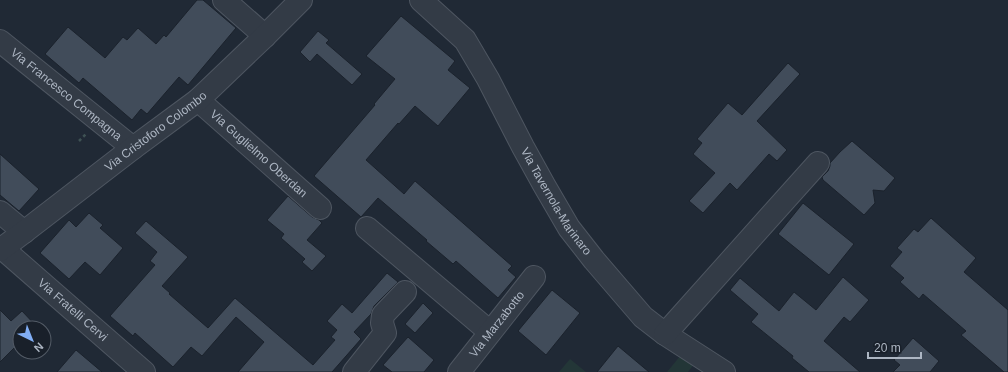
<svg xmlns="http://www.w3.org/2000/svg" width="1008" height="372" font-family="Arial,sans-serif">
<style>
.green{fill:#233637}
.building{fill:#414c5a;stroke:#1b222c}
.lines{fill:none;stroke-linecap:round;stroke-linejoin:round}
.minor-casing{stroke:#4e5661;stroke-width:24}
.path{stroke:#3f5254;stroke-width:2.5;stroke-dasharray:3 3;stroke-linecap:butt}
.minor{stroke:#333b46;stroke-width:22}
.labels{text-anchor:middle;stroke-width:3;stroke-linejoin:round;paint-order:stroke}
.street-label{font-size:12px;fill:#adb6c3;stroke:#19202a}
</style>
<rect width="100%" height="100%" fill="#202935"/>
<path class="green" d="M681 355 694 364 688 372H667Z
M570 359 586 372H559Z"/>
<path class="building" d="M197 0H203L236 28 188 85 179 77 147 114 141 109 132 120 83 78 79 83 45 54 68 27 105 58 123 37 127 40 138 28 156 44 164 35 166 37Z
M401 16 455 61 448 70 470 88 438 126 415 106 399 124 398 123 366 160 404 194 415 181 512 266 508 270 516 277 498 298 456 261 453 264 426 241 427 240 378 198 361 217 314 176 375 105 374 104 395 79 366 56Z
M318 31 329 40 326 43 362 74 352 85 317 54 310 62 300 52Z
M788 63 800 74 757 121 787 150 777 161 769 154 737 190 730 183 703 213 689 201 715 173 693 154 702 143 697 139 728 103 742 115Z
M852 141 895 178 884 191 873 190 875 203 864 215 823 180 822 177 828 171 830 166V163L840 152Z
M0 154 39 189 19 211 0 195Z
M288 196 312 217 319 220 322 223 307 240 326 256 312 271 302 262 305 259 281 238 284 234 267 220Z
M803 203 854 244 829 275 778 234Z
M89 213 103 225 100 228 123 248 100 275 85 262 69 279 40 253 69 220 76 227Z
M931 218 976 258 964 272 1008 310V372H1004L961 335 966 331 923 294 919 299 900 282 904 278 890 266 902 252 897 248 914 229 918 232Z
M146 221 188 257 162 286 170 293 169 294 208 328 235 298 313 365 335 340 331 337 337 330 327 321 342 304 352 313 387 273 398 282 374 306 371 314 354 332 361 339 332 372H238L264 342 236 317 202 356 191 347 173 367 135 333 133 336 110 316 155 265 150 261 157 252 135 233Z
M843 277 869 300 850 322 844 317 824 341 860 372H809L792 358 793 356 751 322 758 314 730 290 740 278 779 311 794 292 816 310Z
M552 290 580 313 546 355 518 331Z
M423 303 433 313 415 333 405 324Z
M0 310 11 321 22 311 38 328H20V342L0 362Z
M408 337 434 360 424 372H392L383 365Z
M913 338 939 361 930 372H893L900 365 894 360Z
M618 346 649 372H597Z
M76 350 102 372H57Z"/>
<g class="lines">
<g class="minor-casing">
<g id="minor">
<path d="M224 0 265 36"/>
<path id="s1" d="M421 0 465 40 488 79 523 147 544 185 569 228 594 260 643 317 665 334 724 372"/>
<path id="s2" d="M0 41 133 148"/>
<path id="s3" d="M198 100 320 208"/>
<path d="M0 212 24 232"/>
<path d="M367 228 490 332"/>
<path id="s4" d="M2 248 144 372"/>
<path id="s5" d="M0 250 24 232 133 148 198 100 265 36 301 0"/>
<path d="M665 334 818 163"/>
<path d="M354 372 385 333 382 323 383 315 405 292"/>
<path id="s6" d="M459 372 534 277"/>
</g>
</g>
<path class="path" d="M79 141 86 134"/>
<use href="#minor" class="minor"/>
</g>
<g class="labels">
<g class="street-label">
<text dy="4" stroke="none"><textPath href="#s2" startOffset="85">Via Francesco Compagna</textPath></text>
<text dy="4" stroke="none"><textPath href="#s5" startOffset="196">Via Cristoforo Colombo</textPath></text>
<text dy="4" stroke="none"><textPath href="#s3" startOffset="81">Via Guglielmo Oberdan</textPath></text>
<text dy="4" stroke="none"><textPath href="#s1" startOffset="245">Via Tavernola-Marinaro</textPath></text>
<text dy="4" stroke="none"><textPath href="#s4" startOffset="94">Via Fratelli Cervi</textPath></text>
<text dy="4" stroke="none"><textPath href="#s6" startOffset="61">Via Marzabotto</textPath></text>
</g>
</g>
<g transform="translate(32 340) rotate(137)"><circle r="19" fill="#19202a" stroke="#545c67"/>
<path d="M0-3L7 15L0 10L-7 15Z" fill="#81aef5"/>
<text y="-6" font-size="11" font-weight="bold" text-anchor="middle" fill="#adb6c3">N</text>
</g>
<path d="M868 352v6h53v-6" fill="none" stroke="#adb6c3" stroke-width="2"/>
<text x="874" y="352" font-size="12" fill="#adb6c3" stroke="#19202a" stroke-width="3" paint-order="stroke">20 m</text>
</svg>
